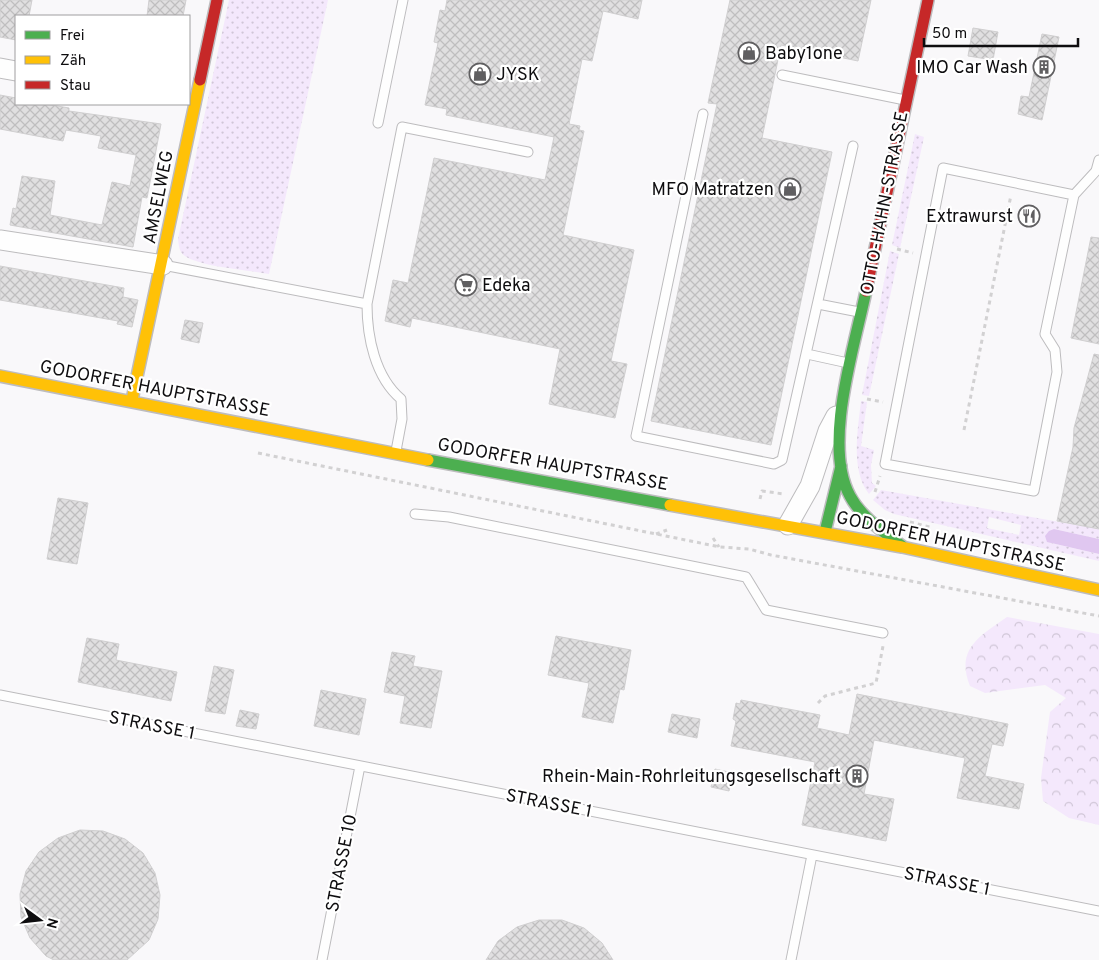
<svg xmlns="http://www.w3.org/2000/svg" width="1099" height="960" font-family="Overpass,sans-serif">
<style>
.grass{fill:url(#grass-dots);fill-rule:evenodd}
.forest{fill:url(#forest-crowns)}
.water{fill:#e0c7f0}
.building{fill:url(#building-cross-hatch);stroke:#d0cfd0}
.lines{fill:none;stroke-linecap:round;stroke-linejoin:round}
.lane-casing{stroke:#bdbcbe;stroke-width:11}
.street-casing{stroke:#bdbcbe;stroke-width:21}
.fast-casing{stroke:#bdbcbe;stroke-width:14}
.slow-casing{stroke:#bdbcbe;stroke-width:14}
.jam-casing{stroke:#bdbcbe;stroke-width:14}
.path{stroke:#d2d1d2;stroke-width:3;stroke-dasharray:4 4;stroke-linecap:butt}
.lane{stroke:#fefefe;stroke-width:9}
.street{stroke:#fefefe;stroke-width:19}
.fast{stroke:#4caf50;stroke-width:11}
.slow{stroke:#ffc107;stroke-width:11}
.jam{stroke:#c62828;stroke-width:11}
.labels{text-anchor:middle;stroke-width:4.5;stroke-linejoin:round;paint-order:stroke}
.poi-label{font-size:18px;fill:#0e0d0f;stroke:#fff;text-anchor:end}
.street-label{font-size:18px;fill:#0e0d0f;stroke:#fff}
</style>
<defs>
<pattern id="grass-dots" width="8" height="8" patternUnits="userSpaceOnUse" patternTransform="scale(1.25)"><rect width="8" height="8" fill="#f4e8fc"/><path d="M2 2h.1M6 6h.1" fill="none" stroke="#d0c6d7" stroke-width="1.8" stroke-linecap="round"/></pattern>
<pattern id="forest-crowns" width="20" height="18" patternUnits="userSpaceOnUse" patternTransform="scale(1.25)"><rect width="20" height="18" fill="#f4e8fc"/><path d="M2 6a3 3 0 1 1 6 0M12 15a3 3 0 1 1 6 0" fill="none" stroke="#d0c6d7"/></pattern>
<pattern id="building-cross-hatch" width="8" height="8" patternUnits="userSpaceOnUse" patternTransform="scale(1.25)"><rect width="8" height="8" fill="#e0dfe0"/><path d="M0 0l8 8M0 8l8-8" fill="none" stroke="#bfbebf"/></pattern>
</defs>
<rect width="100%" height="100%" fill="#f9f8fa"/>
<path class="grass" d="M229 0H328L269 274C249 270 201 267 185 256 179 252 179 246 178 239Z
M915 134 924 137 900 248 892 245Z
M890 251 899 254 869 396 862 395Z
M861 401 867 402 861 446 874 450 871 465 872 483 876 486 869 494C850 470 858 429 861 401Z
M881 490 1099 529V539L1054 529 1051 543 1099 554V561L894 514 885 510 873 500ZM989 517 1021 525 1019 535 987 528Z"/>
<path class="forest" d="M1007 617 1099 634V825L1069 818 1043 801 1041 778 1050 712 1066 698 1045 685 985 693 970 686C955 649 980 636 1007 617Z"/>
<path class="water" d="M1054 529 1099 539V554L1047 542 1045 536 1049 531Z"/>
<path class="building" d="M0 0H32L29 16H16V40L0 37Z
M149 0H186L183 16H147Z
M447 0H642L638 19 603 11 592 61 582 59 569 124 580 126 579 130 584 131 563 235 634 250 611 361 627 364 615 418 549 404 560 349 412 318 410 327 385 321 393 280 408 283 434 158 545 180 554 137 446 115 447 109 425 105 438 43 434 42 440 10 445 11Z
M730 0H871L858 61 781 45 762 138 832 152 771 445 651 421 717 104 708 103Z
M973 28 998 32 993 60 968 56Z
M1042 34 1059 37 1042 120 1018 114 1021 96 1029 97Z
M0 95 16 98V104H46L69 108V111L161 124 147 198 142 197 133 247 10 225 13 208 16 209 22 176 55 181 50 215 102 225 112 182 130 186 136 155 98 148 101 136 66 130 63 141 0 129Z
M1091 237 1099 238V344L1071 338Z
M0 266 124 288 123 297 138 300 132 327 117 324 118 321 0 300Z
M185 320 203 323 199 343 181 339Z
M1094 354 1099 355V529L1057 521 1073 447 1074 428Z
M58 498 88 503 77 564 47 559Z
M556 636 631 650 624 690 620 689 613 723 582 717 589 683 548 675Z
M87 638 119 644 116 660 177 672 171 701 78 682Z
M392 652 415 656 413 666 442 671 431 728 400 723 405 696 384 692Z
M214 666 234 670 225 714 205 711Z
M321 690 366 699 359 735 314 726Z
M857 694 1008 724 1003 746 992 744 985 776 1024 784 1019 809 957 798 965 758 874 740 864 794 894 799 886 841 802 825 815 762 731 746 736 721 733 719 736 703 740 704 741 700 820 715 817 728 849 735Z
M240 710 259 714 256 729 236 726Z
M672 714 700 719 697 738 668 732Z
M715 769 733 773 729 791 711 787Z
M80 830 103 831 125 839 143 853 155 873 160 895 158 919 149 940 127 960H54L46 956 30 938 21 917 20 894 26 871 39 852 58 838Z
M539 920H562L584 928 602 943 613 960H486L498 941 517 927Z"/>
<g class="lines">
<g class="lane-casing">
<path id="lane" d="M782 75 905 100
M703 114 636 436 774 464 782 460 853 146
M378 123 403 0
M1074 195 943 168 885 464 1034 491 1057 372 1055 350 1045 334 1074 195 1096 171 1099 160
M163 265 367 304
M818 304 859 312
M807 354 848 363
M396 451 402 419 401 399C375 377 367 337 367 304L402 127 528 152
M415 514 449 517 746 577 766 610 883 633
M0 695 1099 911
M322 960 360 766
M791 960 812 855"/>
</g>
<g class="street-casing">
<path id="street" d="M0 68 16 71
M0 240 163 265
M788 525 810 486 828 431 836 416"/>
</g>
<g class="fast-casing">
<path id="fast" d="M866 291C855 345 822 445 850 496 861 517 884 532 902 546
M428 460 670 505
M825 532 841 466"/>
</g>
<g class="slow-casing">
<path id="slow" d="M0 376 428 460
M132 400 200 80
M670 505 902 547 1099 590"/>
</g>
<g class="jam-casing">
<path id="jam" d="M200 80 217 0
M866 291 928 0"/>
</g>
<path class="path" d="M897 249 913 253
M867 399 883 402
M964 430 1011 195
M258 453 720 547 749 549 771 555 1099 616
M875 492 880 476
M760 499 762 491 784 494
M910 522 933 528
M656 534 667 530
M713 538 719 547
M818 703 825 696 876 683 883 646"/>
<use href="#lane" class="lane"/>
<use href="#street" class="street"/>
<use href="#fast" class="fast"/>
<use href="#slow" class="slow"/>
<use href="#jam" class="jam"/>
</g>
<defs>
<g id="shop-ring" transform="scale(1.125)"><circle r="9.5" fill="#fff" stroke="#605f61" stroke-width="1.5"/><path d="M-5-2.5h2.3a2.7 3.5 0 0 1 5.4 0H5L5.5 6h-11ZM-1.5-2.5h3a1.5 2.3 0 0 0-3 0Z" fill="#605f61"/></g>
<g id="building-ring" transform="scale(1.125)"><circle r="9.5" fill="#fff" stroke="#605f61" stroke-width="1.5"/><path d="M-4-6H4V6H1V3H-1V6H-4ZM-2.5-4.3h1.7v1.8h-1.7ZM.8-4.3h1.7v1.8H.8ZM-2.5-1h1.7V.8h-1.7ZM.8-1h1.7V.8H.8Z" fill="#605f61"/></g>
<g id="restaurant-ring" transform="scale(1.125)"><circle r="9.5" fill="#fff" stroke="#605f61" stroke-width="1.5"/><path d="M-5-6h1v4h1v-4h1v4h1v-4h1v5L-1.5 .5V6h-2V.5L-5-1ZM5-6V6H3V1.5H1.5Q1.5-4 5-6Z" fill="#605f61"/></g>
<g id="supermarket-ring" transform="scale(1.125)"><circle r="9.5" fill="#fff" stroke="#605f61" stroke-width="1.5"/><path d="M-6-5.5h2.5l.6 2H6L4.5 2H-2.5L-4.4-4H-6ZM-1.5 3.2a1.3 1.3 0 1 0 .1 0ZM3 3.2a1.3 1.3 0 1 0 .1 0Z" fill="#605f61"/></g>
</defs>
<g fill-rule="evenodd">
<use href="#shop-ring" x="749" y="53"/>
<use href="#building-ring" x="1044" y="67"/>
<use href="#shop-ring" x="480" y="74"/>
<use href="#shop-ring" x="790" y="189"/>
<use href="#restaurant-ring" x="1029" y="216"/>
<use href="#supermarket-ring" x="466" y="285"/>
<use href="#building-ring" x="857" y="776"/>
</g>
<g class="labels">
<g class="poi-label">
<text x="765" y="59" text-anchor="start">Baby1one</text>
<text x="1028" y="73">IMO Car Wash</text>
<text x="496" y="80" text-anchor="start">JYSK</text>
<text x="774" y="195">MFO Matratzen</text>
<text x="1013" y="222">Extrawurst</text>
<text x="482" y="291" text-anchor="start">Edeka</text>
<text x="841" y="782">Rhein-Main-Rohrleitungsgesellschaft</text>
</g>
<g class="street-label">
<text transform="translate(158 197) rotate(-79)" y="6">AMSELWEG</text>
<text transform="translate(884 203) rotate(-79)" y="6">OTTO-HAHN-STRASSE</text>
<text transform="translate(155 388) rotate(11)" y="6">GODORFER HAUPTSTRASSE</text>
<text transform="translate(553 464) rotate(10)" y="6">GODORFER HAUPTSTRASSE</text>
<text transform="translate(951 541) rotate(12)" y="6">GODORFER HAUPTSTRASSE</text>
<text transform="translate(152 725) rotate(11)" y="6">STRASSE 1</text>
<text transform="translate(549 803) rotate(11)" y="6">STRASSE 1</text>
<text transform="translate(341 863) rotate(-79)" y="6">STRASSE 10</text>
<text transform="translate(947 881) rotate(11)" y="6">STRASSE 1</text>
</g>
</g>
<rect x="15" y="15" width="175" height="90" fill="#ffffff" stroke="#9f9e9f"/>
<rect x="25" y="31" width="25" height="8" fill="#4caf50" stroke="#9f9e9f"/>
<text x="60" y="40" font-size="15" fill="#0e0d0f">Frei</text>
<rect x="25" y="56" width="25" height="8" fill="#ffc107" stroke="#9f9e9f"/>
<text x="60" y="65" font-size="15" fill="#0e0d0f">Zäh</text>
<rect x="25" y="81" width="25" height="8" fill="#c62828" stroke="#9f9e9f"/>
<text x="60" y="90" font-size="15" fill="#0e0d0f">Stau</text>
<g transform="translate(40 920) rotate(105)" stroke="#ffffff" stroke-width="4" paint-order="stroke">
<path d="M0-4L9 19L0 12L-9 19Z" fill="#0e0d0f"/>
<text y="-8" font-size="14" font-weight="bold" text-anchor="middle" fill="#0e0d0f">N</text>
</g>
<path d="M924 38v8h154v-8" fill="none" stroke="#0e0d0f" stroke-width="2.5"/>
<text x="932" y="38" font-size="15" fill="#0e0d0f" stroke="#ffffff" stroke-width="4" paint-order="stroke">50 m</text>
</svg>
